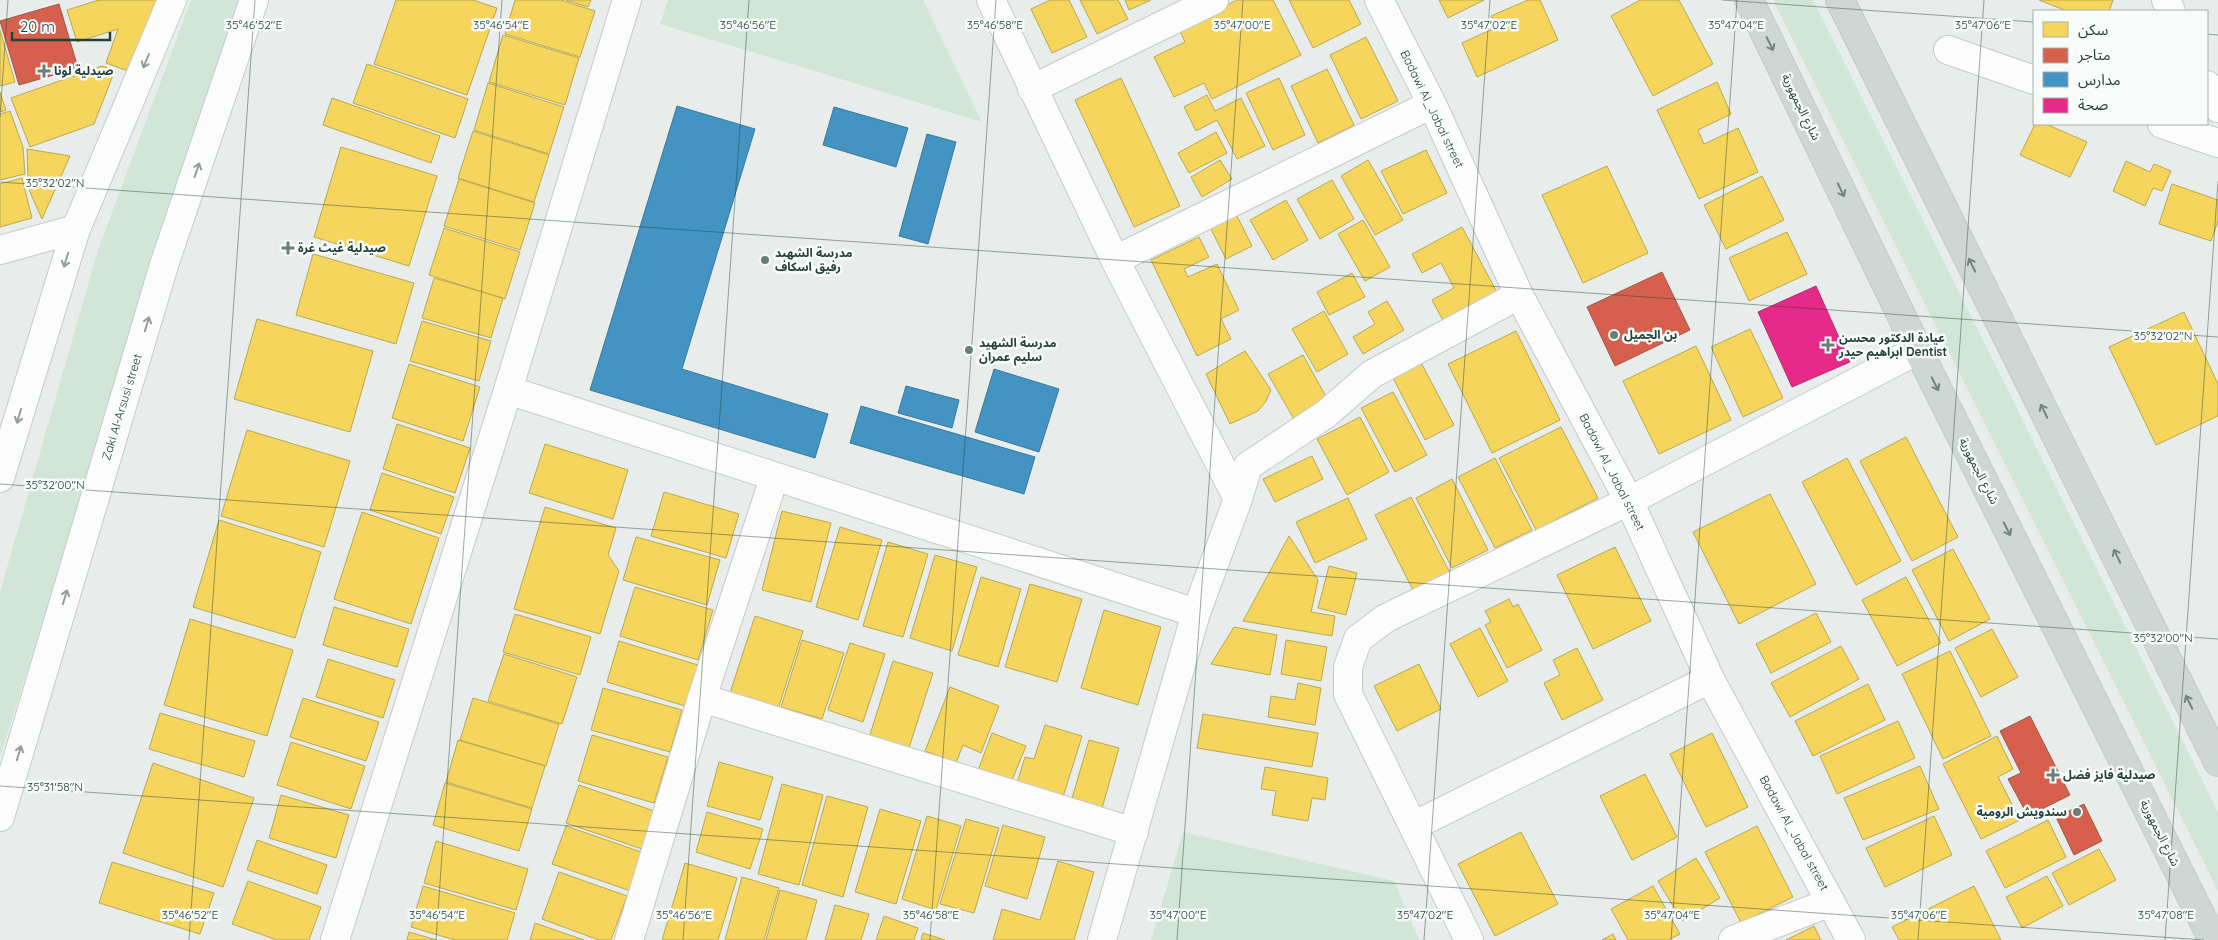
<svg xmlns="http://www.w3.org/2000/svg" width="2218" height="940" font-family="Quicksand,'Noto Sans Arabic',sans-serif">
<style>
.green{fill:#d1e6d8}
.homes{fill:#f6d55c;stroke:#b7a952}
.shops{fill:#d6604d;stroke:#a15747}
.schools{fill:#4393c3;stroke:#3a7b9a}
.health{fill:#e7298a;stroke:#ac3072}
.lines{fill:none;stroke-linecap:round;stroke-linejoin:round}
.street-casing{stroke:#c5cac8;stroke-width:30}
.secondary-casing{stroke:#c3cbc8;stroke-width:30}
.primary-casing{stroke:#c3ccc9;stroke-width:30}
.street{stroke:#fcfcfc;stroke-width:28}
.secondary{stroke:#fcfcfc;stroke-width:28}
.primary{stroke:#cfd7d5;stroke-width:28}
.oneway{stroke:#718580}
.oneway2{stroke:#909f9b}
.ticks{fill:none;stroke:#24423a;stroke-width:1;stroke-opacity:0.45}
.poi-dot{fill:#697e78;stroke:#f7fbf9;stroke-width:2}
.labels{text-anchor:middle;stroke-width:5;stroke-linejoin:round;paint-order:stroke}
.poi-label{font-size:12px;font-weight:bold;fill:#24423a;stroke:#f7fbf9;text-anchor:start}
.street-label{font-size:12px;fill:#24423a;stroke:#f7fbf9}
.ticks-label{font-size:12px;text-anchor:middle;fill:#24423a;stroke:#f7fbf9;stroke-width:5;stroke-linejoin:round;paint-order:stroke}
</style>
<rect width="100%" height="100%" fill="#e8edeb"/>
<path class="green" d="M191 0H239L0 757V592L98 250Z
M668 0H923L982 122 660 24Z
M1773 0H1813L2218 812V891Z
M1183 832 1394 881 1419 940H1151Z"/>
<path class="homes" d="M99 0H156L159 9 136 74 106 63 118 29 77 42 67 10Z
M396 0H473L497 8 467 95 374 64Z
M515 0H561L595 11 580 57 505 34Z
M566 0H591L588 7Z
M1050 0H1069L1087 37 1052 53 1031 9Z
M1080 0H1118L1128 19 1097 34Z
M1125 0H1151L1129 10Z
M1237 0H1273L1301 55 1212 99 1204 83 1174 97 1154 57 1185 42 1179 29Z
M1289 0H1349L1361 24 1313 48Z
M1439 0H1484L1448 18Z
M1528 0H1540L1558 40 1477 77 1462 43 1497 27 1491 16Z
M1640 0H1679L1713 64 1653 96 1611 16Z
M2039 0H2113L2109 11H2067Z
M0 30 15 82 0 86Z
M503 35 579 58 565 105 489 82Z
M1366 37 1398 101 1361 119 1330 55Z
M367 64 468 99 455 138 353 103Z
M102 66 115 70 94 124 30 147 11 98Z
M1327 69 1354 125 1318 143 1291 86Z
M1121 78 1180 206 1134 227 1075 100Z
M1279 78 1305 135 1273 150 1246 93Z
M1717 82 1731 114 1698 130 1704 144 1738 128 1758 172 1699 199 1657 110Z
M488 83 564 107 549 154 474 130Z
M0 92 6 110 0 112Z
M1207 95 1215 111 1241 98 1265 146 1237 159 1217 120 1196 131 1184 107Z
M332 98 440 136 431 163 323 125Z
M10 111 23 147 25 174 0 180V114Z
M2035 124H2046L2087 142 2070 177 2020 155Z
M473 131 549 155 534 202 458 178Z
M1216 132 1227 153 1189 173 1178 153Z
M341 147 437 176 409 266 314 237Z
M27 149 70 156 42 219 25 181 28 177Z
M1426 150 1447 193 1403 214 1381 171Z
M1220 160 1232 179 1202 197 1191 177Z
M1368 160 1403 220 1375 235 1341 176Z
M2126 161 2150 172 2154 164 2171 171 2162 191 2153 188 2145 206 2113 191Z
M1607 166 1648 253 1583 283 1542 195Z
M1762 176 1784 220 1726 249 1704 205Z
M22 178 32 218 0 227V184Z
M459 179 535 203 520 250 444 226Z
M1332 180 1354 219 1320 239 1297 199Z
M2172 184 2218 200V221L2211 241 2159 224Z
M1286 200 1308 240 1273 260 1250 220Z
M1236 214 1252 246 1226 259 1210 227Z
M1363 220 1390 267 1365 281 1338 234Z
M1462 227 1499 296 1445 324 1432 300 1454 288 1441 263 1422 273 1412 254Z
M444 228 520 252 505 299 429 275Z
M1787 232 1807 274 1749 301 1729 258Z
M1199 237 1209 257 1184 269 1188 277 1217 264 1239 310 1221 319 1231 339 1197 356 1151 260Z
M313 254 414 283 396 344 296 315Z
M1352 273 1365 297 1329 315 1317 292Z
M434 278 503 298 491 338 422 318Z
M1387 301 1404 330 1363 354 1353 337 1375 324 1368 312Z
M1324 311 1348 354 1317 372 1292 329Z
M2184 312 2218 384V416L2156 445 2109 347Z
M257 319 373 351 350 432 234 399Z
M422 321 491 341 479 381 410 361Z
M1750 329 1783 398 1743 417 1711 347Z
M1516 331 1560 420 1492 453 1448 364Z
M1696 346 1731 420 1659 454 1623 381Z
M1245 351 1271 390 1266 401 1258 411 1230 424 1206 374Z
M1303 355 1329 402 1295 421 1268 374Z
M1417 355 1454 425 1425 440 1389 370Z
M409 364 480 387 463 441 392 418Z
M1393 392 1427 455 1395 472 1361 408Z
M1360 417 1389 472 1347 495 1317 439Z
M397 424 470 448 455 493 383 469Z
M1561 427 1598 498 1536 530 1499 458Z
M247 430 350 461 324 547 221 516Z
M1906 437 1958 537 1912 561 1860 461Z
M545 444 628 470 613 519 529 493Z
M1312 456 1323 479 1275 502 1263 479Z
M1495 458 1532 530 1495 548 1458 477Z
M1847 458 1901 561 1856 585 1802 482Z
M382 473 454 497 441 534 370 510Z
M1452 479 1488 550 1452 568 1416 498Z
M664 492 739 514 726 558 651 536Z
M1770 494 1816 584 1739 624 1693 532Z
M1411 497 1452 577 1416 596 1375 515Z
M1348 498 1367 539 1315 563 1296 522Z
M545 507 616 528 608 555 619 571 600 634 514 609Z
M782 511 831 523 811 602 762 590Z
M362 512 439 538 411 624 334 599Z
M219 520 321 552 295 638 193 607Z
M840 527 882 540 858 620 816 607Z
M1289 536 1318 580 1311 612 1335 616 1332 636 1243 621Z
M636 537 720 560 707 605 623 580Z
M888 542 928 554 903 637 863 626Z
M1615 547 1651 621 1593 649 1557 575Z
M1953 549 1990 619 1949 641 1912 570Z
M935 555 977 567 952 651 910 638Z
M1329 566 1357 573 1346 615 1318 608Z
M981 577 1021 589 998 667 958 655Z
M1906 577 1941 643 1897 666 1862 600Z
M1030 584 1082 599 1057 682 1005 667Z
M635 587 713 610 698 660 620 636Z
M1509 599 1513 607 1518 604 1542 650 1507 668 1485 625 1491 622 1485 611Z
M334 607 409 629 397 667 323 645Z
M1104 610 1161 627 1138 705 1081 688Z
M1816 613 1831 642 1771 673 1756 644Z
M515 614 591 637 580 675 503 652Z
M755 616 803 631 778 709 730 693Z
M190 619 293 650 267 736 164 705Z
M1234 627 1277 635 1270 675 1211 664Z
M1480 628 1508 681 1478 697 1450 644Z
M1992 629 2018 677 1981 697 1955 648Z
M802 640 844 653 822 719 781 707Z
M1286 640 1327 647 1321 681 1281 674Z
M619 641 698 665 685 706 607 682Z
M850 643 885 654 863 722 828 710Z
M1841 646 1859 679 1790 717 1771 683Z
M1577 648 1603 700 1562 720 1544 683 1560 675 1553 660Z
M1950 651 1991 736 1943 759 1902 674Z
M504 654 577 677 562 724 488 701Z
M328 659 395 680 383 718 316 697Z
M893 661 933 673 907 754 868 741Z
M1419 664 1441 709 1397 731 1374 686Z
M1298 683 1321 688 1315 725 1268 717 1271 696 1295 700Z
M1868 684 1885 720 1813 756 1795 721Z
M950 687 999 706 981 753 963 745 956 763 925 751Z
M603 688 682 710 670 752 591 730Z
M303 698 379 722 366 761 290 737Z
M473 698 559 724 546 766 460 740Z
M160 713 255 741 244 777 149 749Z
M1203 714 1318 733 1312 767 1197 748Z
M1898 721 1915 758 1837 794 1820 756Z
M1045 725 1082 736 1063 797 1017 783 1025 757 1034 759Z
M992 733 1026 746 1010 785 977 773Z
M1712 733 1748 807 1706 827 1670 754Z
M592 735 668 757 654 803 578 781Z
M1997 736 2013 769 1998 777 2020 820 1981 839 1943 764Z
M458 740 545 766 532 808 446 782Z
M1089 740 1119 748 1101 812 1071 802Z
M291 742 365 766 351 809 277 785Z
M719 762 773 777 760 820 707 806Z
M153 763 254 798 223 887 123 853Z
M1920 766 1939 809 1863 840 1844 798Z
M1265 767 1328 778 1325 800 1312 798 1308 821 1272 815 1276 791 1261 789Z
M1645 774 1677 837 1632 860 1600 796Z
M445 783 532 809 519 851 433 825Z
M782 784 823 795 799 885 758 874Z
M579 785 657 812 645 850 566 823Z
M281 795 349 815 336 858 269 838Z
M827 796 868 807 843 897 802 885Z
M880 809 921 821 896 904 855 892Z
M707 812 763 829 750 869 696 852Z
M927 816 961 826 936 910 902 899Z
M1934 816 1952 855 1885 887 1866 848Z
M966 819 999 828 974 913 940 904Z
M2048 820 2066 857 2005 888 1986 851Z
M1003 825 1045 837 1027 899 985 886Z
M566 826 644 853 631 891 552 864Z
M1757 826 1793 897 1741 923 1705 852Z
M1521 832 1558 904 1495 936 1458 864Z
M257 840 327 865 317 894 247 870Z
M436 841 528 869 516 910 424 883Z
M2099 849 2116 880 2069 905 2052 873Z
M1696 858 1720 898 1682 921 1658 881Z
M1058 861 1094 872 1074 940H993L1002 909 1040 920Z
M112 862 214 893 200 934 99 903Z
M685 863 737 878 718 940H662Z
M559 872 627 896 611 940H599L542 919Z
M2047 876 2063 906 2022 928 2006 897Z
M742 877 779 888 764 940H725Z
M248 881 321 907 309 940H277L232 924Z
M423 886 515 913 507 940H455L411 927Z
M1653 886 1680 934 1668 940H1628L1611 909Z
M1974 886 2001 940H1899L1892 927Z
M780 890 817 900 806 940H766Z
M835 905 869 914 861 940H825Z
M884 916 918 928 914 940H876Z
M535 923 584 940H530Z
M1814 926 1821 940H1786Z
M409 932 437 940H407Z
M923 933 945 940H921Z
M1613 934 1616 940H1602Z"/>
<path class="shops" d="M59 4 78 68 19 85 0 21Z
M1662 272 1690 330 1615 366 1587 307Z
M2030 716 2070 795 2028 816 2008 779 2021 773 2000 731Z
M2084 804 2102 841 2074 855 2056 817Z"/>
<path class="schools" d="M677 106 755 129 682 369 828 414 815 458 590 390Z
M834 107 908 128 896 167 823 145Z
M927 134 956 142 928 244 899 236Z
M994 369 1059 389 1039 452 975 432Z
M906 386 959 400 952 428 898 413Z
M861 406 1035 457 1024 494 850 443Z"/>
<path class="health" d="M1816 286 1850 362 1792 387 1758 312Z"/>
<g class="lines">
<g class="street-casing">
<path id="street" d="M991 0 1115 260 1238 499 1196 613 1102 940
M1379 0 1432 104 1519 295 1629 501 1710 679 1851 940
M2166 0 2171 11
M1948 50 2034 80
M2207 85 2218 108
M1032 89 1214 0
M2162 124 2218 143
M0 250 76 229
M1115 260 1432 104
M508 390 1196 613
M1238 499 1248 466 1326 414 1372 374 1519 295
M702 698 1134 832
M1413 826 1710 679
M335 940 508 390 627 0
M629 940 702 698 774 478
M1469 940 1348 694V667L1358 639 1386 618 1629 501 1918 350
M1733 940 1831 902"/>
</g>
<g class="secondary-casing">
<path id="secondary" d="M0 478 76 229 172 0
M0 817 164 265 254 0"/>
</g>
<g class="primary-casing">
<path id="primary" d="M1749 0 1918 350 2213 940
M1840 0 2218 762"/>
</g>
<use href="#street" class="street"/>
<use href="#secondary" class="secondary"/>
<use href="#primary" class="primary"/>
</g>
<defs><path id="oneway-shaft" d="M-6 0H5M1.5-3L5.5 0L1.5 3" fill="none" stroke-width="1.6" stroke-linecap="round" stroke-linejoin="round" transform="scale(1.25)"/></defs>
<g class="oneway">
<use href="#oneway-shaft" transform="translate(1770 44) rotate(64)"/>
<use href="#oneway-shaft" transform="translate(1841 190) rotate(64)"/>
<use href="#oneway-shaft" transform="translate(1972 265) rotate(-116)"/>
<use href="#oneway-shaft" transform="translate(1935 384) rotate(63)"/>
<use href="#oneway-shaft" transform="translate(2044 411) rotate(-116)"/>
<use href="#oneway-shaft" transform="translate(2007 529) rotate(63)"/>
<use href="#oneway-shaft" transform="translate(2117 556) rotate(-116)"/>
<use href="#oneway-shaft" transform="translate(2189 702) rotate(-116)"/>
</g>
<g class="oneway2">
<use href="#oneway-shaft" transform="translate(146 61) rotate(113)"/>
<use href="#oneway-shaft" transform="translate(197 170) rotate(-71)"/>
<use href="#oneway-shaft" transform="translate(66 260) rotate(107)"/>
<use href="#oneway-shaft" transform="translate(147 324) rotate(-73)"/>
<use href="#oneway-shaft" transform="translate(19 416) rotate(107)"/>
<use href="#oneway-shaft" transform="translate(65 597) rotate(-73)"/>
<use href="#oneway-shaft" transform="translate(19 753) rotate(-73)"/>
</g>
<path class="ticks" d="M1722 0 2034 22M2207 34 2218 35M0 117 8 0M0 182 2218 337M0 484 2218 639M0 786 2204 940M189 940 255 0M436 940 502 0M683 940 749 0M930 940 996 0M1177 940 1243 0M1424 940 1490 0M1671 940 1737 0M1918 940 1984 0M2165 940 2218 181"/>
<g class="poi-dot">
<path d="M41.5 63.5h5v5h5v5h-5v5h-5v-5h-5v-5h5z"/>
<path d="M285.5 240.5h5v5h5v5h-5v5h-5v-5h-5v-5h5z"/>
<circle cx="765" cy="260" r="5"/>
<circle cx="1614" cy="335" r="5"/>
<path d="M1825.5 337.5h5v5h5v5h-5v5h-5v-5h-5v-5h5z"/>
<circle cx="969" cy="350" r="5"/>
<path d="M2050.5 767.5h5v5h5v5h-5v5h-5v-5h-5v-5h5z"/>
<circle cx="2077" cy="812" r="5"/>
</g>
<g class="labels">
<g class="poi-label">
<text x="54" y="75">صيدلية لونا</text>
<text x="298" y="252">صيدلية غيث غرة</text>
<text x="775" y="257">مدرسة الشهيد<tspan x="775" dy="14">رفيق اسكاف</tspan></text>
<text x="1624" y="339">بن الجميل</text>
<text x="1839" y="342">عيادة الدكتور محسن<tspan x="1839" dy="14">ابراهيم حيدر Dentist</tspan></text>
<text x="979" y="347">مدرسة الشهيد<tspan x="979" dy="14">سليم عمران</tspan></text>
<text x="2063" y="779">صيدلية فايز فضل</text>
<text x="2067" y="816" text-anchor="end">سندويش الرومية</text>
</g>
<g class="street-label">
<text transform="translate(1801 107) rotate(64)" y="4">شارع الجمهورية</text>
<text transform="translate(1432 109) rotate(64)" y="4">Badawi Al_Jabal street</text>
<text transform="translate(122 407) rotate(-73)" y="4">Zaki Al-Arsusi street</text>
<text transform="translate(1979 471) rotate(63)" y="4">شارع الجمهورية</text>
<text transform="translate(1612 472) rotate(63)" y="4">Badawi Al_Jabal street</text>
<text transform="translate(1794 833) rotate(61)" y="4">Badawi Al_Jabal street</text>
<text transform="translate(2160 833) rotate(63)" y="4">شارع الجمهورية</text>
</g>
</g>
<g class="ticks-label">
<text x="254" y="29">35°46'52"E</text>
<text x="501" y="29">35°46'54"E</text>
<text x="748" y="29">35°46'56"E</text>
<text x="995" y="29">35°46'58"E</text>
<text x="1242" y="29">35°47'00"E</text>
<text x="1489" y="29">35°47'02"E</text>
<text x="1736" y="29">35°47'04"E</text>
<text x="1983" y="29">35°47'06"E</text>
<text x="55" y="187">35°32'02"N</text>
<text x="2163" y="340">35°32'02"N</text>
<text x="55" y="489">35°32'00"N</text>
<text x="2163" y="642">35°32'00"N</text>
<text x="55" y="791">35°31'58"N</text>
<text x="190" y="919">35°46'52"E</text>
<text x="437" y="919">35°46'54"E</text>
<text x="684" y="919">35°46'56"E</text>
<text x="931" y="919">35°46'58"E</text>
<text x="1178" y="919">35°47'00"E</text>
<text x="1425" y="919">35°47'02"E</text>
<text x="1672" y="919">35°47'04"E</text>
<text x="1919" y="919">35°47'06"E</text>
<text x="2166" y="919">35°47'08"E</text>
</g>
<rect x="2033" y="10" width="175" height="115" fill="#f7fbf9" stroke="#a3b1ad"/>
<rect x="2043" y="22" width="25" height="15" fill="#f6d55c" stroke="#a3b1ad"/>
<text x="2078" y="35" font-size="15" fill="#24423a">سكن</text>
<rect x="2043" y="48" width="25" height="15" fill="#d6604d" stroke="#a3b1ad"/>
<text x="2078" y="60" font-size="15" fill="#24423a">متاجر</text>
<rect x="2043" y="72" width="25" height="15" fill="#4393c3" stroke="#a3b1ad"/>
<text x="2078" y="85" font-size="15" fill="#24423a">مدارس</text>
<rect x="2043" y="98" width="25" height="15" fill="#e7298a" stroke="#a3b1ad"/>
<text x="2078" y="110" font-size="15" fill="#24423a">صحة</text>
<path d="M12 32v8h98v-8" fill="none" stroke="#24423a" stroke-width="2.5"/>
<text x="20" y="32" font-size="15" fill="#24423a" stroke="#f7fbf9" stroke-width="4" paint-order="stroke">20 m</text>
</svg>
